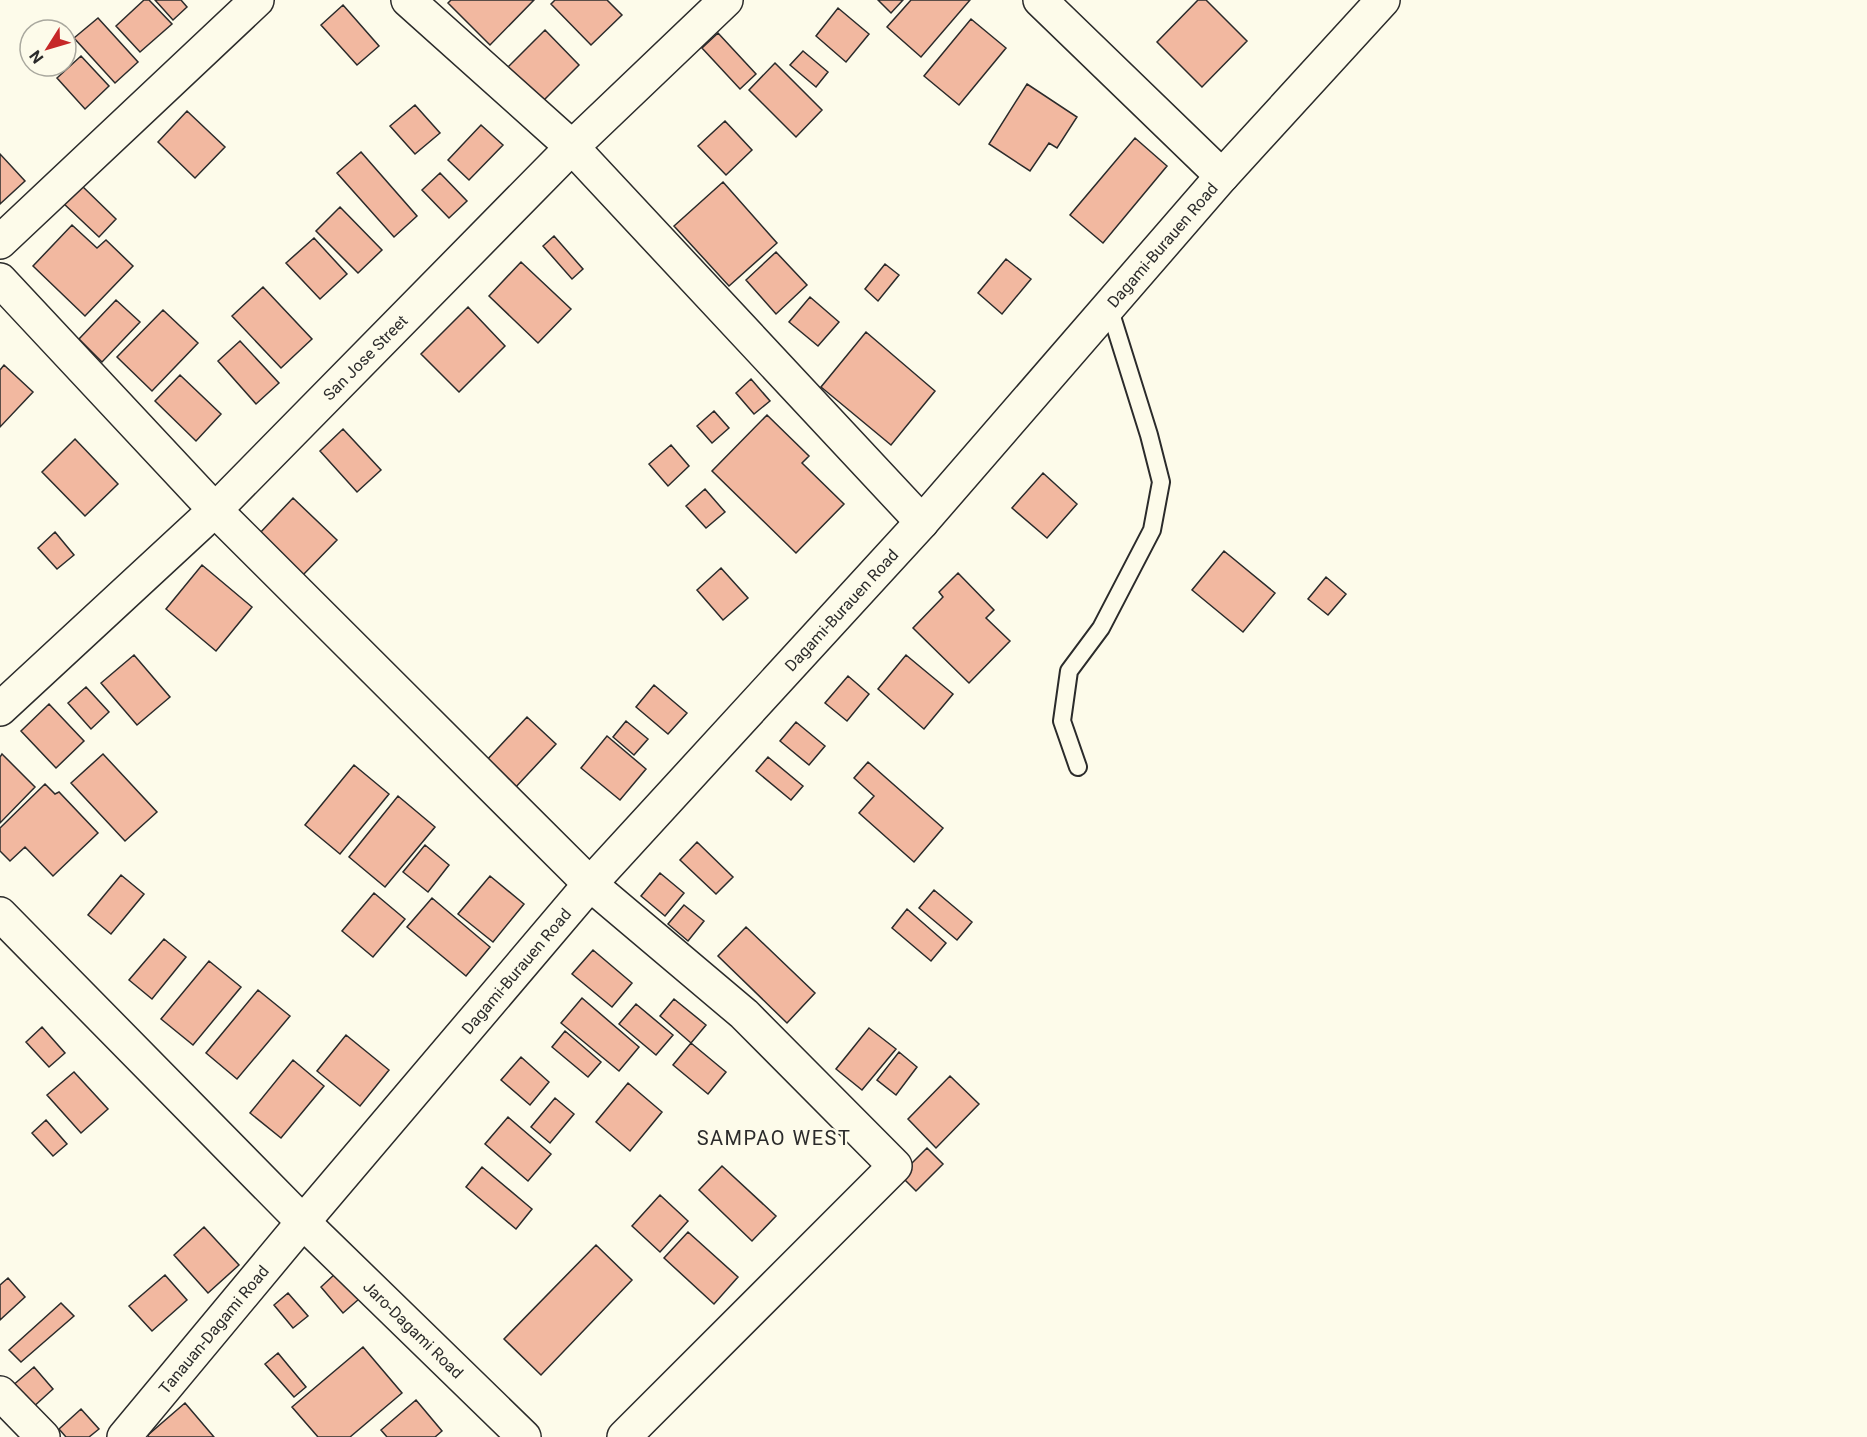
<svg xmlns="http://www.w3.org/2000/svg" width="1867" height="1437" font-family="Roboto,sans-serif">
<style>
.building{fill:#f2b8a0;stroke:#2b2b2b;stroke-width:1.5}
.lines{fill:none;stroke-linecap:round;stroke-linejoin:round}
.lane-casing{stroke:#2b2b2b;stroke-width:20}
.street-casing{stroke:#2b2b2b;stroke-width:36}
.secondary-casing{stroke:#2b2b2b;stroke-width:36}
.primary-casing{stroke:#2b2b2b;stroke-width:36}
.lane{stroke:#fdfbea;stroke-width:16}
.street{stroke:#fdfbea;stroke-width:33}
.secondary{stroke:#fdfbea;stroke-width:33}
.primary{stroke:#fdfbea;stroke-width:33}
.labels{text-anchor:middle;stroke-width:4.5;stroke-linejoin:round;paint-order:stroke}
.street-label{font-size:16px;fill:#2b2b2b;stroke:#fdfbea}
.quarter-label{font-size:20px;letter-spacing:1.5px;fill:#2b2b2b;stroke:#fdfbea}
</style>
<rect width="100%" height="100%" fill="#fdfbea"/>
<path class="building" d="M144 0H149L172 24 140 52 116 26Z
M155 0H181L187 7 173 20Z
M451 0H534L490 45 448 3Z
M555 0H607L622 15 591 45 551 4Z
M878 0H903L891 13Z
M911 0H970L921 57 887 27Z
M1198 0H1206L1247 41 1202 87 1157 42Z
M343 5 379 46 357 65 321 25Z
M838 8 869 34 846 62 816 36Z
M98 18 138 62 115 83 74 38Z
M971 19 1006 48 959 105 924 76Z
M545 30 579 65 539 105 504 71Z
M718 33 756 74 740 89 702 48Z
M803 51 828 72 816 87 790 65Z
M81 56 109 86 85 109 57 78Z
M775 63 822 110 796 137 749 90Z
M1027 84 1077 117 1057 148 1049 143 1030 171 989 144Z
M415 105 440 133 415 154 390 126Z
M187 111 225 147 195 178 158 142Z
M725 121 752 150 726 175 698 146Z
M481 125 503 145 469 180 448 160Z
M1135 138 1167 166 1103 243 1070 215Z
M361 152 417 216 394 237 337 173Z
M0 154 25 181 0 204Z
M440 173 467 201 449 218 422 190Z
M723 182 777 243 729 286 674 226Z
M80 184 116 219 99 237 63 203Z
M340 207 382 250 358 273 316 231Z
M72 225 97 248 106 240 133 266 85 316 33 266Z
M554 236 583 269 572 279 543 246Z
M314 238 347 274 320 299 286 263Z
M776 252 807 285 776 314 746 280Z
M1006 259 1031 279 1002 314 978 293Z
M521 262 571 309 538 343 489 296Z
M885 264 899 275 878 301 865 289Z
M263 287 312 339 281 368 232 316Z
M810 297 839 322 818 346 789 322Z
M116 300 140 322 102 362 79 339Z
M468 307 505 346 459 392 421 354Z
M163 310 198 343 152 391 117 357Z
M866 332 935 391 891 445 821 387Z
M240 341 279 383 256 404 218 361Z
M4 365 33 392 0 427V370Z
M180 375 221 414 196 441 155 401Z
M751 379 770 401 754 414 736 393Z
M714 411 729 428 712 443 697 426Z
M767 415 809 456 802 463 844 504 796 553 712 471Z
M343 429 381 470 357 492 320 451Z
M75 439 118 484 85 516 42 472Z
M671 445 689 466 668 486 649 464Z
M1043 473 1077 504 1047 538 1012 508Z
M705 489 725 512 706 528 686 506Z
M293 498 337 540 302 576 259 534Z
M55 532 74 555 57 569 38 548Z
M1224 551 1275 593 1243 632 1192 590Z
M202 565 252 607 216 651 166 609Z
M721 568 748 598 723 620 697 590Z
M958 573 994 610 986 618 1010 641 969 683 913 628 943 597 939 592Z
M1326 577 1346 594 1328 615 1308 599Z
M134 655 170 697 137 725 101 683Z
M906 655 953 694 924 729 878 689Z
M848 676 869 694 847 721 825 703Z
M654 685 687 713 668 734 636 707Z
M86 687 109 712 91 729 68 703Z
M49 704 84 741 56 768 21 731Z
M527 717 556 744 514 789 485 762Z
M626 721 648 739 634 755 613 737Z
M796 722 825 746 809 765 780 741Z
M607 736 646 769 620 800 581 768Z
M2 754 35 787 0 823V757Z
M103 754 157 812 125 841 71 783Z
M768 757 803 786 791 800 756 771Z
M868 762 943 828 914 862 859 813 874 796 854 778Z
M354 765 389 794 340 854 305 825Z
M45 784 55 794 59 792 98 833 53 876 25 847 10 861 0 851V828Z
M398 796 435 827 385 887 349 857Z
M697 842 733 877 716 894 680 860Z
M425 845 449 865 428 892 403 872Z
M660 873 684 893 665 916 641 896Z
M121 875 144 894 111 934 88 915Z
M490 876 524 904 493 942 458 914Z
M934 890 972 922 957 940 919 908Z
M374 893 405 919 373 957 342 931Z
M432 898 490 947 466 976 407 927Z
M684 905 704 921 688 941 668 924Z
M907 909 946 943 931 961 892 928Z
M746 927 815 993 787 1023 718 956Z
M164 939 186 957 152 999 129 980Z
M593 950 632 983 612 1007 572 974Z
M209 961 241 987 193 1045 161 1019Z
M258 990 290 1016 237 1079 206 1053Z
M582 998 639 1047 619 1071 561 1023Z
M674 999 706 1025 691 1043 660 1016Z
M636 1004 673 1035 656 1055 619 1024Z
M42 1027 65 1053 49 1067 26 1042Z
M869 1028 896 1049 862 1090 836 1069Z
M565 1031 601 1062 588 1077 552 1047Z
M346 1035 389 1070 360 1106 317 1071Z
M691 1043 726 1072 708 1094 673 1065Z
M899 1052 917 1067 896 1095 877 1080Z
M521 1057 549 1082 530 1105 501 1080Z
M293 1060 324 1086 281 1138 250 1113Z
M74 1072 108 1109 81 1133 47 1095Z
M950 1076 979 1104 936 1148 908 1119Z
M628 1083 662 1112 630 1151 596 1122Z
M555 1098 574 1114 550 1143 531 1127Z
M508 1117 551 1154 528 1181 485 1144Z
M46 1120 67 1144 53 1156 32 1133Z
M927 1148 943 1164 916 1191 900 1175Z
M722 1166 776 1216 752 1241 699 1190Z
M482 1167 532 1209 516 1229 466 1187Z
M660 1195 688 1221 660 1252 632 1226Z
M204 1227 239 1265 208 1293 174 1255Z
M688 1232 738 1277 714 1304 664 1258Z
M596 1245 632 1280 541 1375 504 1339Z
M337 1272 359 1299 343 1313 321 1287Z
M165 1275 187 1300 152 1331 129 1306Z
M8 1278 25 1297 0 1320V1285Z
M288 1293 308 1316 293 1328 274 1305Z
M61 1303 74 1316 21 1362 9 1350Z
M363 1347 402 1393 350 1437H318L292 1407Z
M278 1353 306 1387 294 1397 265 1364Z
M34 1367 53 1389 31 1409 11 1387Z
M416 1400 442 1431 435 1437H387L381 1430Z
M185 1403 214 1437H149L148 1435Z
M81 1409 99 1429 89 1437H66L59 1429Z"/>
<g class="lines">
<g class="lane-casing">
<path id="lane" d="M1078 767 1062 721 1069 671 1101 628 1152 530 1161 482 1149 435 1109 307"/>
</g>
<g class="street-casing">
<path id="street" d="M408 0 572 147 922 522
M1040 0 1222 176
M0 242 257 0
M0 280 215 510 590 884 744 1014 895 1166 624 1437
M0 914 303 1222
M0 1393 43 1437"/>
</g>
<g class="secondary-casing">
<g id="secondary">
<path id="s1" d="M0 709 215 510 572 147 726 0"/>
<path id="s2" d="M303 1222 524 1437"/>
</g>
</g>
<g class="primary-casing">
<g id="primary">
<path id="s3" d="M124 1437 303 1222 590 884 922 522 1222 176 1383 0"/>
</g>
</g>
<use href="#lane" class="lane"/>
<use href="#street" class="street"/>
<use href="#secondary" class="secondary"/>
<use href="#primary" class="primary"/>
</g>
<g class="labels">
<g class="street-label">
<text dy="6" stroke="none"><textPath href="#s3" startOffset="1581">Dagami-Burauen Road</textPath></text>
<text dy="6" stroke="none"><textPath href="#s1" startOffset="507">San Jose Street</textPath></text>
<text dy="6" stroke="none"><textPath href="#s3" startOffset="1095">Dagami-Burauen Road</textPath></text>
<text dy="6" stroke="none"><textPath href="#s3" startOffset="609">Dagami-Burauen Road</textPath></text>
<text dy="6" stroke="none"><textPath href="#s3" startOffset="140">Tanauan-Dagami Road</textPath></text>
<text dy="6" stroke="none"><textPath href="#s2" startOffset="154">Jaro-Dagami Road</textPath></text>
</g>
<g class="quarter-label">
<text x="774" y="1145">SAMPAO WEST</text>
</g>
</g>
<g transform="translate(48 48) rotate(233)"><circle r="28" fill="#fdfbea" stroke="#a9a89e" stroke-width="1.5"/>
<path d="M0-4.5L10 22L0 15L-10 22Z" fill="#c62828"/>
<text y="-9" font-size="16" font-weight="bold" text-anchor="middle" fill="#2b2b2b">N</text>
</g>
</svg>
